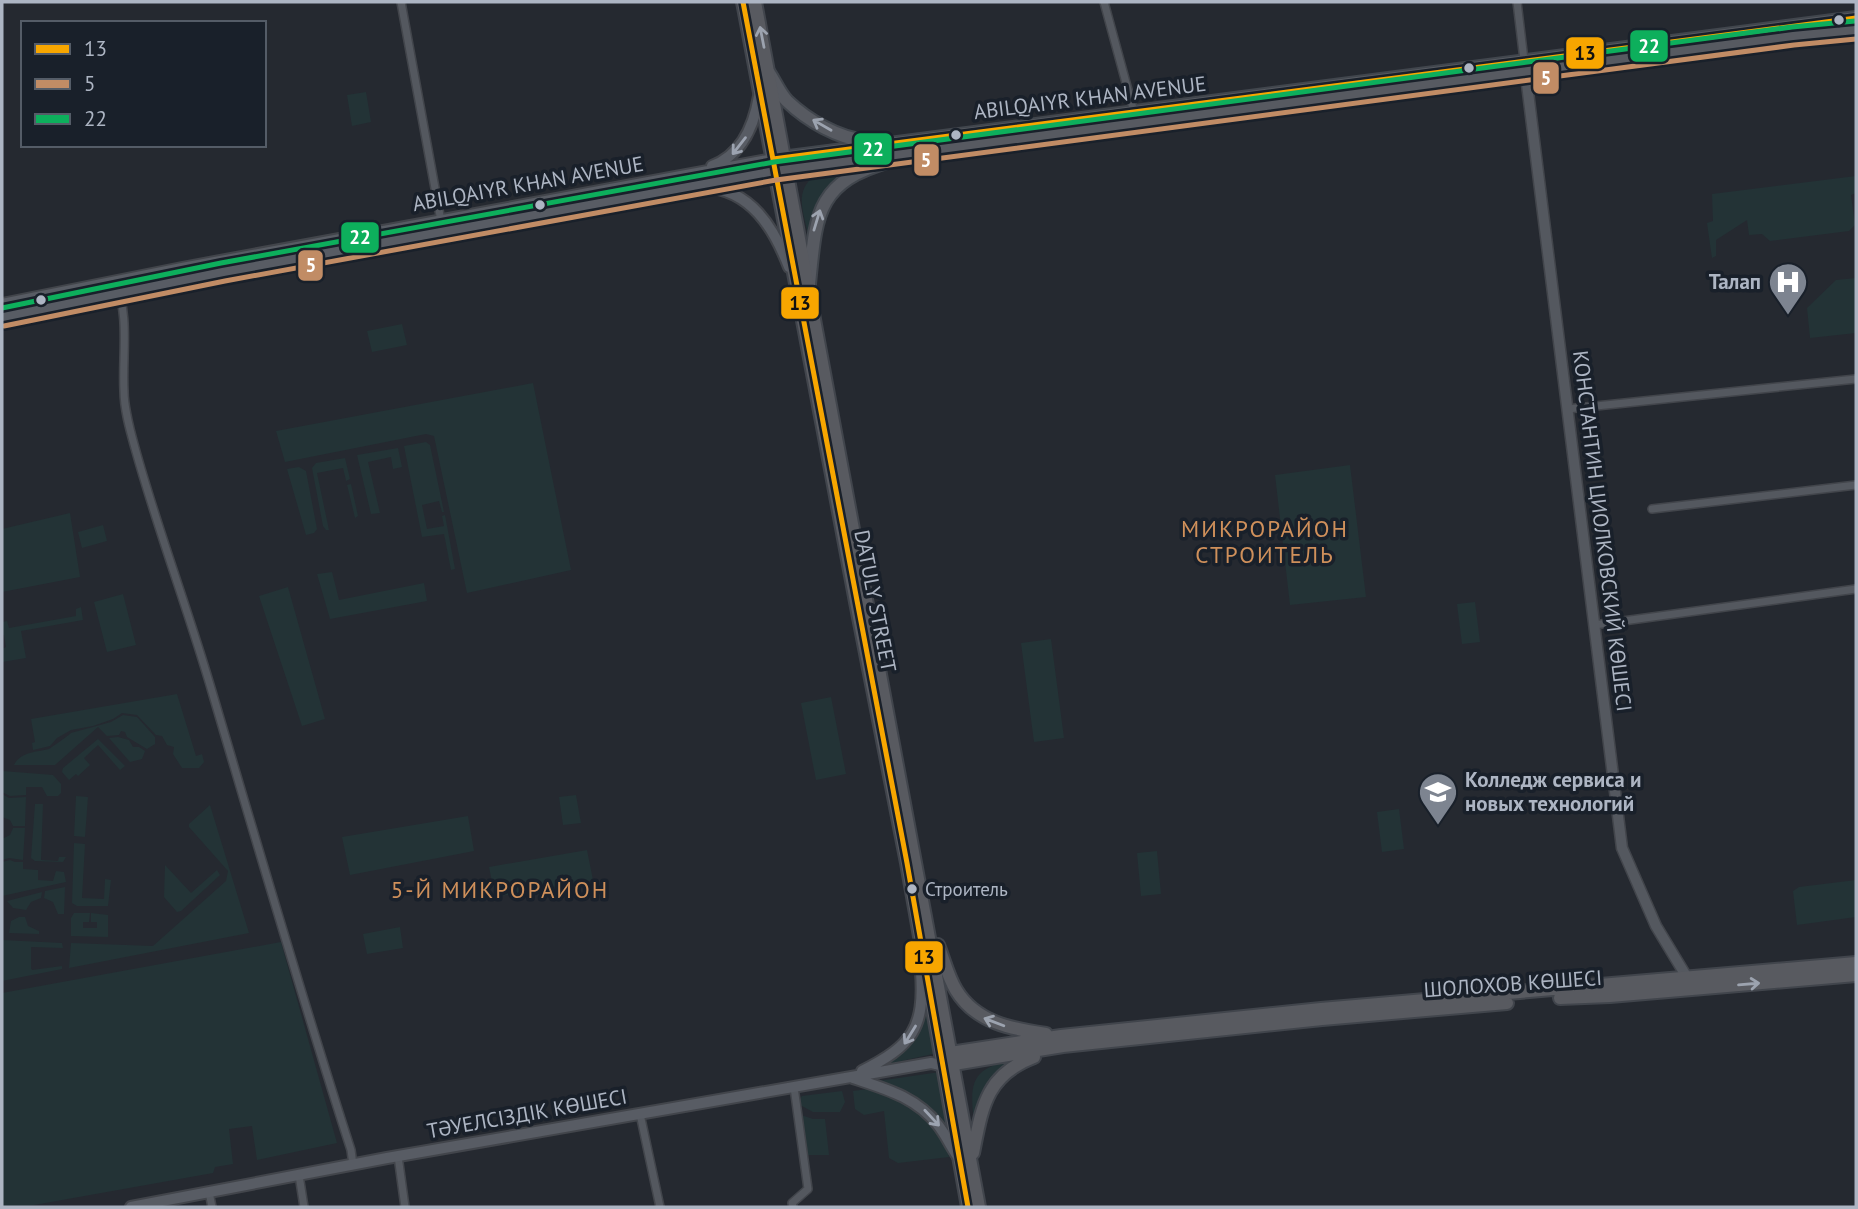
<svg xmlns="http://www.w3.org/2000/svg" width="1858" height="1209" font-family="'PT Sans',sans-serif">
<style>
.green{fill:#233336}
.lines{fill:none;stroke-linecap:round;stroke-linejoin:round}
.minor-casing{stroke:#42454b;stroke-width:10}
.tertiary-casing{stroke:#42454b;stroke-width:13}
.secondary-casing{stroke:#42454b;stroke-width:14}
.primary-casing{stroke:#41464d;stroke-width:16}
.trunk-casing{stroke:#41454c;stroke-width:16}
.minor{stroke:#54585f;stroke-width:7}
.tertiary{stroke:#54585f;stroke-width:10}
.secondary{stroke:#585c64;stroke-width:10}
.primary{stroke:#575a61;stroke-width:12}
.trunk{stroke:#585a60;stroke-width:12}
.bus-1-casing{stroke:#19202a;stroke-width:10}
.bus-2-casing{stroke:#19202a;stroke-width:10}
.bus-3-casing{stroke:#19202a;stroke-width:10}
.bus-1{stroke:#f7a600;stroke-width:5}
.bus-2{stroke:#c18c65;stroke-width:5}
.bus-3{stroke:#0daf5c;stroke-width:5}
.oneway{stroke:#9ca3af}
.oneway2{stroke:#9ca3b0}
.bus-dot{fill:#adb5c3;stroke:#19202a;stroke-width:2.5}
.labels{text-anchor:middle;stroke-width:7;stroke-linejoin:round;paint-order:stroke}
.bus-label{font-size:19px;fill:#adb5c3;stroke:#19202a;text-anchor:start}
.street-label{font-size:21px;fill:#adb5c3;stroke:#19202a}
.poi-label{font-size:21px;font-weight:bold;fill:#adb5c3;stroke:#19202a;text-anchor:end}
.neighbourhood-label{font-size:23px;letter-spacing:2px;fill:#cf905b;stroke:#19202a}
.line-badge{stroke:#19202a;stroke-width:2.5}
.badge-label{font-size:19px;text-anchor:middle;font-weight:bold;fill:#fff}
.pale-badge-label{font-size:19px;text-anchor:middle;font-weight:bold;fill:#111}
</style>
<rect width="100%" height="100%" fill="#252930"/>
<path class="green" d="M366 92 371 122 352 126 347 95Z
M875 162 849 173 809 239C807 228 803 216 802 205 799 165 847 166 875 162Z
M1856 176V193L1851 195 1855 225 1849 231 1770 241 1762 234 1749 235 1747 220 1716 240V256L1712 258 1707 223 1713 221 1712 194Z
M1856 278V333L1810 338 1807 308 1836 280Z
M402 324 407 345 372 352 367 331Z
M533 383 571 570 467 593 434 436 426 434 285 462 276 431Z
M426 442 430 445 444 512H442L439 501 422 505 427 529 444 526 442 516 445 515 455 569 451 570 444 534 422 537 404 446Z
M398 448 402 467 393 469 391 457 368 462 380 513 371 514 357 455Z
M345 458 350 479 346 481 347 485 351 484 358 516 355 518 343 468 317 473 329 530H326L323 526 312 468 316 463Z
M1350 465 1366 597 1290 605 1275 475Z
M299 467 306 471 317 529 314 533 306 535 287 469Z
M70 513 80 577 2 592V529Z
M103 525 107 541 82 548 78 532Z
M332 572 339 600 424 583 427 601 330 619 317 574Z
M288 587 325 719 302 726 259 596Z
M123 594 136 645 107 652 94 602Z
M1475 602 1480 642 1462 644 1457 604Z
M81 607 83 620 21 631 26 658 2 662V649L6 647 4 635H2V622L7 621 9 628 76 616V609Z
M1051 639 1064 738 1034 742 1021 643Z
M177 694 196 756 202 754 204 762 199 768H182L173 754 174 747 167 745 162 736 156 735 137 715 122 713 113 719 93 726 71 730 57 738 50 746 33 750 32 743 35 742 31 719Z
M831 697 846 774 816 780 801 703Z
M123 715 137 717 155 737V744L147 749 127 737 125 732 121 731 119 735 107 736 98 727 55 765H14C20 752 37 752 49 749 51 748 69 735 71 733L111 722Z
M118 737 129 740 133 747H139L145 751 142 759 130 762 109 738Z
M98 739 125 766 120 770 98 745 84 758 90 765 78 776 76 774 69 780 62 772 63 768Z
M2 771 53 775 61 784V793L58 796H47L42 787H26V795L10 796 2 792Z
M2 794 9 798 26 797 25 826H13L10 820 2 817Z
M576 795 581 823 563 825 559 797Z
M76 796 88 797 85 837 74 836Z
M35 804H43L41 860 58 861 59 857H66L63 862 35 861 31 858Z
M210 805 249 933 69 968 71 943 153 946 226 881 228 871 189 827V824Z
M1399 809 1404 849 1382 852 1377 812Z
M468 816 474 851 350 875 342 837Z
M13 828H25L23 860 9 858 2 860V839L10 835Z
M74 843 85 844 82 898 104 899 105 879 111 880 108 906H77L72 903Z
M587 850 593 880 495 897 489 867Z
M1157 851 1161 894 1141 896 1137 853Z
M10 860 15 862H23V869L38 870V880L53 881 56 871 64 872 66 882 2 896V862Z
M165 865 191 893 217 870 220 875 181 911 177 912 164 897Z
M1856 880V917L1797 925 1793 891 1799 887Z
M65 887 64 914H58L53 902 44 898 45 891Z
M42 892 41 898 31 902 26 910 13 908 7 901Z
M74 913H90L89 922H83V928H97V922H91V913L108 915V937L71 936V918Z
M19 917H25L28 926 39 931V934L9 933 11 921Z
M400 927 403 948 367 954 363 934Z
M2 940 62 943 63 948 31 947V968L32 970 62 966V969L2 981Z
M281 942 337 1143 257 1160 252 1126 229 1129 233 1164 215 1167 213 1173 23 1207H2V993Z
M926 999 937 1053 879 1066 890 1060Z
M1026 1057 1015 1062 975 1128C967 1075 974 1067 1026 1057Z
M940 1072 953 1144 944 1125 871 1082Z
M868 1089C905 1095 940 1119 949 1157L898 1163 889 1158 884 1111 864 1115 855 1109 853 1091Z
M842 1091 845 1102 840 1112H813L800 1105 799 1100 802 1096Z
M801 1115 813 1119H825L829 1155H808Z"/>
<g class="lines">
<g class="minor-casing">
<path id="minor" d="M401 2 443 232
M1104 2 1134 112
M1517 2 1524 60
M115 281C130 315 122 355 124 391 124 409 130 430 135 448 158 531 189 612 213 695 258 847 302 999 351 1150L353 1165
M1567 409 1856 379
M1652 509 1856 485
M1594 625 1856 589
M640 1114 660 1207
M398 1156 405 1207
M299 1175 304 1207
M209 1192 212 1207
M793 1207 792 1203 808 1189 794 1087"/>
</g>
<g class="tertiary-casing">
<path id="tertiary" d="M1525 68 1622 848 1656 926 1688 979"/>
</g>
<g class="secondary-casing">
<path id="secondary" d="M712 166C742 155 754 126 759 96
M705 187C751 190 774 228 789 267
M2 304 182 268 773 159
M2 317 223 272 775 171
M862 1071C912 1046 925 1028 921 972
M853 1078C886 1089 916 1097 938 1125 946 1135 951 1147 959 1158
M131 1207 387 1158 931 1063 945 1066"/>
</g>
<g class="primary-casing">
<path id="primary" d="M769 73C775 82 780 94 787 101 808 121 838 138 866 141
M774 159 1856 18
M777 171 1793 36 1856 30
M809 284C816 216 815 182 890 161"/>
</g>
<g class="trunk-casing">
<path id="trunk" d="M743 2 856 602 907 863 968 1207
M755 2 979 1207
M938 945C944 960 948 977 956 990 976 1023 1012 1029 1046 1034
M1560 998 1610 996 1856 975
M944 1054 1061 1036 1321 1009 1856 963
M948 1065 1063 1046 1322 1019 1507 1003
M973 1153C982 1107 986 1075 1034 1057"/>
</g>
<use href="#minor" class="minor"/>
<use href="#tertiary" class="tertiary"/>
<use href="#secondary" class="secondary"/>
<use href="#primary" class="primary"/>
<use href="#trunk" class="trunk"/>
<g class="bus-1-casing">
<path id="bus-1" d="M743 2 907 863 968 1207
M773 159 1856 18"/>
</g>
<g class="bus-2-casing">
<path id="bus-2" d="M4 326 225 281 776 180 1794 45 1856 39"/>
</g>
<g class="bus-3-casing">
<path id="bus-3" d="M2 308 221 263 774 162 1792 27 1855 21"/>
</g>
<use href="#bus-1" class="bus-1"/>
<use href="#bus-2" class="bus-2"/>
<use href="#bus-3" class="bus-3"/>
</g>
<defs><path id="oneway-shaft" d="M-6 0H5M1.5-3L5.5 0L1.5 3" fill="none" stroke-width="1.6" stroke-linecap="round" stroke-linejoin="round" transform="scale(1.75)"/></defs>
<g class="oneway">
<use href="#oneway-shaft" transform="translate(762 37) rotate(-101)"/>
<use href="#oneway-shaft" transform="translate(822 125) rotate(-150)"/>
<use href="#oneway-shaft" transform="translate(817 220) rotate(-73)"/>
<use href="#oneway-shaft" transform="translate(1749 984) rotate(-5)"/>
<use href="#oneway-shaft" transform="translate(994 1022) rotate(-159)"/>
</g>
<g class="oneway2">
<use href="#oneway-shaft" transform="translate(739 146) rotate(128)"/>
<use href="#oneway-shaft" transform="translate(910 1035) rotate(122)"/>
<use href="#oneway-shaft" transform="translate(932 1118) rotate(47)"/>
</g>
<defs>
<g id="hospital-pin" transform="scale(2.0125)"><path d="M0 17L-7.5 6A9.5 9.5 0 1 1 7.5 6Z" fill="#7d8490" stroke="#19202a"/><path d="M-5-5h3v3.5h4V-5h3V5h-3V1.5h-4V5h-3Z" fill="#fff"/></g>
<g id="university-pin" transform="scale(2.0125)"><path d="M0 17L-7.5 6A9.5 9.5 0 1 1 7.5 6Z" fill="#7d8490" stroke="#19202a"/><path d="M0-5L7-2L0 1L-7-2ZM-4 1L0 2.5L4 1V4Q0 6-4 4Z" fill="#fff"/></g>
</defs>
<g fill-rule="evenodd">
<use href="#hospital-pin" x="1788" y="282"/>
<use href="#university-pin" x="1438" y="792"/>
</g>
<g class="bus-dot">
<circle cx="1839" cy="20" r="6"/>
<circle cx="1469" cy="68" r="6"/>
<circle cx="956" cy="135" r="6"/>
<circle cx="540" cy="205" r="6"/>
<circle cx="41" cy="300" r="6"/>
<circle cx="912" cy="889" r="6"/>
</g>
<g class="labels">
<g class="bus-label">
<text x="925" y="896">Строитель</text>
</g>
<g class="street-label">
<text transform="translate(1090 98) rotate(-7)" y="7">ABILQAIYR KHAN AVENUE</text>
<text transform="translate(528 184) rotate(-10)" y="7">ABILQAIYR KHAN AVENUE</text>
<text transform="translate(1602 531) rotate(83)" y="7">КОНСТАНТИН ЦИОЛКОВСКИЙ КӨШЕСІ</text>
<text transform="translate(875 601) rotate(79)" y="7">DATULY STREET</text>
<text transform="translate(1513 984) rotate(-4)" y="7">ШОЛОХОВ КӨШЕСІ</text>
<text transform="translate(527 1114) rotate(-10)" y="7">ТӘУЕЛСІЗДІК КӨШЕСІ</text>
</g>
<g class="poi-label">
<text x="1761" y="289">Талап</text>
<text x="1465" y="787" text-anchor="start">Колледж сервиса и<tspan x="1465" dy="24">новых технологий</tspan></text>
</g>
<g class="neighbourhood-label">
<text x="1265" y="537">МИКРОРАЙОН<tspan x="1265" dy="26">СТРОИТЕЛЬ</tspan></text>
<text x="500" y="898">5-Й МИКРОРАЙОН</text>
</g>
</g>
<g class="line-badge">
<rect x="1629" y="29" width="40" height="34" rx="7" fill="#0daf5c"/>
<rect x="1565" y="36" width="40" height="34" rx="7" fill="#f7a600"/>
<rect x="1532" y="61" width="28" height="34" rx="7" fill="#c18c65"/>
<rect x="853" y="132" width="40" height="34" rx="7" fill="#0daf5c"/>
<rect x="913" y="143" width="27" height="34" rx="7" fill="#c18c65"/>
<rect x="340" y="221" width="40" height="33" rx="7" fill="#0daf5c"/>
<rect x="297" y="249" width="27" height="33" rx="7" fill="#c18c65"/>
<rect x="780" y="286" width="40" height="34" rx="7" fill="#f7a600"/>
<rect x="904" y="940" width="40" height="34" rx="7" fill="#f7a600"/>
</g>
<g class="badge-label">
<text x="1649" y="53">22</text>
<text x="1546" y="85">5</text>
<text x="873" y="156">22</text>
<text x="926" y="167">5</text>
<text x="360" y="244">22</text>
<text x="311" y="272">5</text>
</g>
<g class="pale-badge-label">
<text x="1585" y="60">13</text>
<text x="800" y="310">13</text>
<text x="924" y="964">13</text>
</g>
<rect width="1858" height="1209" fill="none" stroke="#adb5c3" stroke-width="7"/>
<rect x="21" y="21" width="245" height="126" fill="#19202a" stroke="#545c67" stroke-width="2"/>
<rect x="35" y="44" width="35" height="10" fill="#f7a600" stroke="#545c67" stroke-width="2"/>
<text x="84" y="56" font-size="21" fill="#adb5c3">13</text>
<rect x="35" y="79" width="35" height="10" fill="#c18c65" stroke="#545c67" stroke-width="2"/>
<text x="84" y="91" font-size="21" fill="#adb5c3">5</text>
<rect x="35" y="114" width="35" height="10" fill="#0daf5c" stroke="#545c67" stroke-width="2"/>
<text x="84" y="126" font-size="21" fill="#adb5c3">22</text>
</svg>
